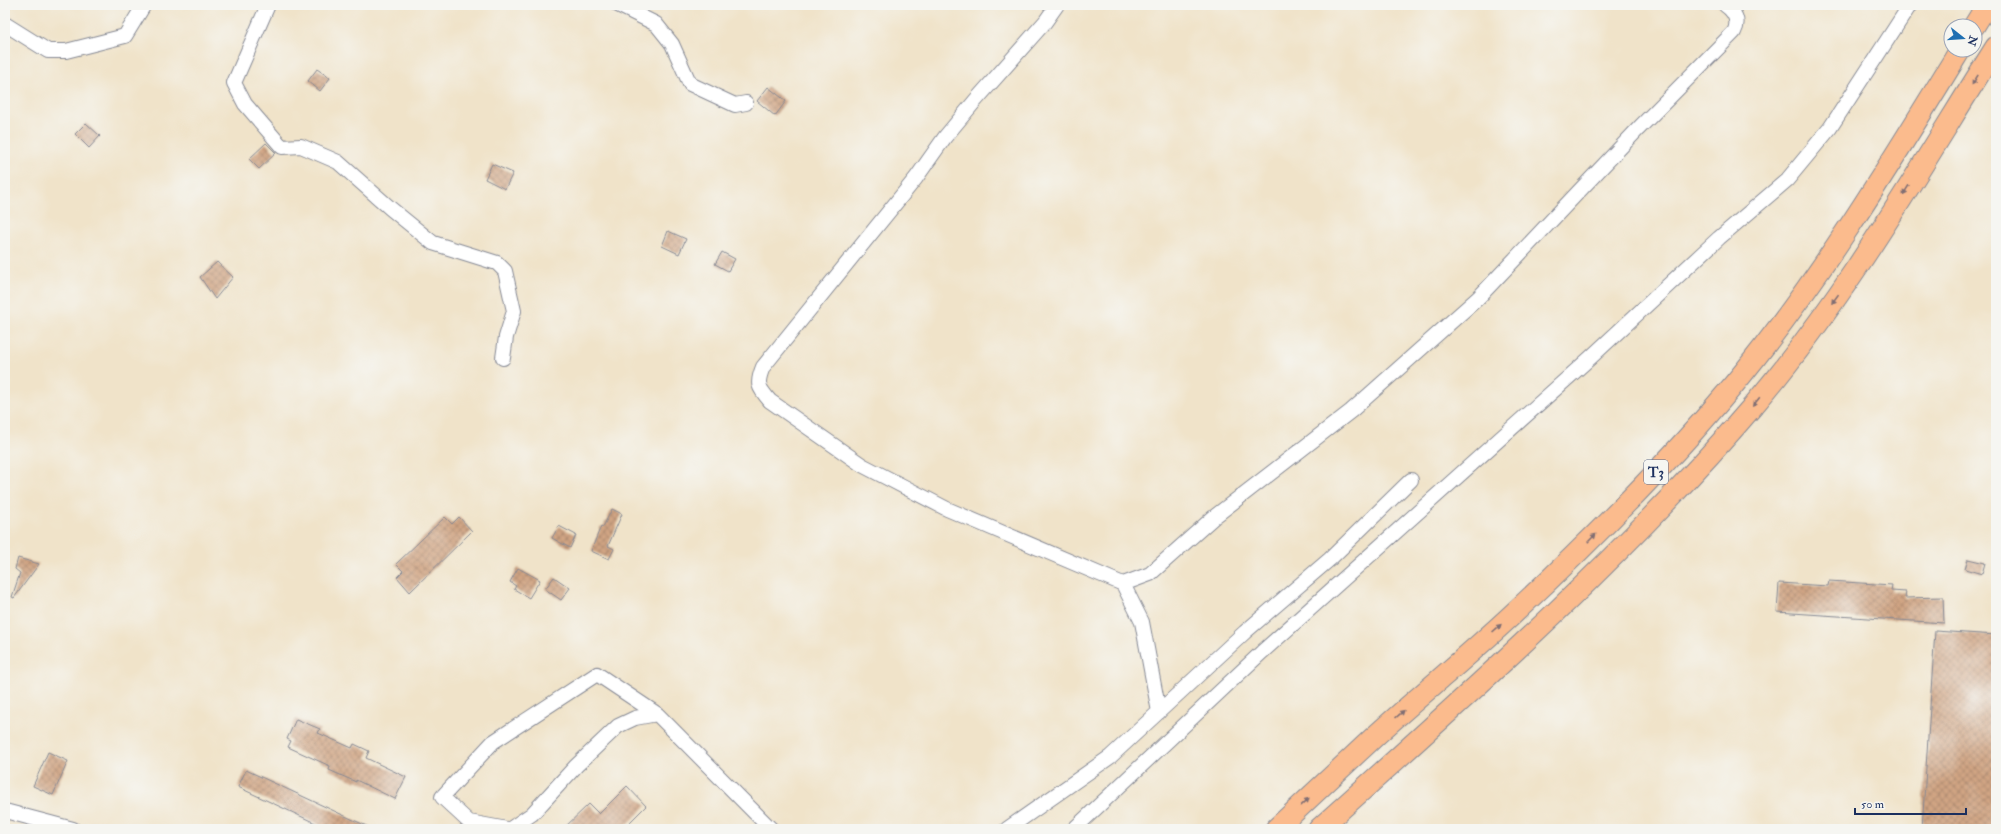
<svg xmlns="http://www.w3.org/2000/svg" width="2001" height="834" font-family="'IM FELL Double Pica',serif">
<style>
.building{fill:url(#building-cross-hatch)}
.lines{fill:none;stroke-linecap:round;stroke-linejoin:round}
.minor-casing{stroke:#868994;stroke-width:16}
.highway-casing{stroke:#868994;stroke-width:23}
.minor{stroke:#fff;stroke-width:14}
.highway{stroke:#fbbb8d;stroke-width:21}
.oneway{fill:#806e73}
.labels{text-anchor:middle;stroke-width:4;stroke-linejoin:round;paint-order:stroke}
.shield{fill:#f6f6f2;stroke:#5d6b8a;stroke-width:1}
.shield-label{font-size:14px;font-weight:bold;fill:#1b2f5e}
</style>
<defs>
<pattern id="building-cross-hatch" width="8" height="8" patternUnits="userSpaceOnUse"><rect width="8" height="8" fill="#d0a483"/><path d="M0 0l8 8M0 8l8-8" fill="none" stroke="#a8866e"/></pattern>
</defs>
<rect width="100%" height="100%" fill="#f6f6f2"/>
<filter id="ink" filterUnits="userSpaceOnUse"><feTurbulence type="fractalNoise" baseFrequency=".025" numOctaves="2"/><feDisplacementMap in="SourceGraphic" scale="8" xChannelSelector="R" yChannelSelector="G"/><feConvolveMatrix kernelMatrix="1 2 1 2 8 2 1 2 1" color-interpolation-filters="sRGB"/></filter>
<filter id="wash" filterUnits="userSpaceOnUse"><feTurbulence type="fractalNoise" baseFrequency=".012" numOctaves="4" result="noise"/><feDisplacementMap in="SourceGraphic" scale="16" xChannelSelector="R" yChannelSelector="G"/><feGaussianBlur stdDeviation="0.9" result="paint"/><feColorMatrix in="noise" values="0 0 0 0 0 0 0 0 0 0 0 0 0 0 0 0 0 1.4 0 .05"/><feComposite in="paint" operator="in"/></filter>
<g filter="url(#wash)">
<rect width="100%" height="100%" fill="#f0e3c9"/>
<g id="blocks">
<path class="building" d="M317 69 330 78 320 91 308 81Z
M768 87 786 101 775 116 757 101Z
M86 123 100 136 89 148 75 134Z
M266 143 276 153 259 169 249 159Z
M492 164 513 173 505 189 485 179Z
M668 231 686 239 679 254 662 246Z
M722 252 735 259 728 271 715 264Z
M217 262 233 277 215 299 200 277Z
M612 509 622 514 608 546 614 549 609 559 591 551 601 526 603 527Z
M445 517 452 524 459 517 472 531 410 592 397 577 403 571 396 564Z
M559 526 576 535 570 548 552 538Z
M18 558 39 564 14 598 12 597 20 573 15 569Z
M1968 559 1985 563 1982 574 1965 569Z
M518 568 540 580 529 598 514 589 516 586 510 582Z
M554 577 570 588 561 600 545 589Z
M1829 581 1892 585 1891 591 1906 592 1905 598 1943 597 1944 623 1777 612 1779 583 1828 586Z
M1935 631 1996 635V829H1922Z
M296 719 320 729 318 733 352 748 354 744 369 751 366 758 406 777 395 799 356 780V782L329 770 330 766 288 747 291 741 287 739Z
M48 752 68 761 53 795 33 786Z
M246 770 373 829H328L238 787Z
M627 786 646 806 623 829H563L589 804 599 814Z"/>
</g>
</g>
<g filter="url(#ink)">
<use href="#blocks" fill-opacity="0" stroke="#868994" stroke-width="1"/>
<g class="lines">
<g class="minor-casing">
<path id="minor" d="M268 5 234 83 245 104 282 147 301 146 338 162 390 208 433 243 497 263 505 271 514 311 506 337 503 358
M618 5 656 24 672 44 690 84 735 105 746 103
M1057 5 1045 22 975 101 945 137 916 178 763 367C756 384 758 387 770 401L862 465 947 509 1123 584 1142 622 1159 712
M5 24 48 51H66L125 36 144 5
M1123 584 1150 574 1214 517 1351 411 1478 298 1638 129 1734 32C1740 21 1735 12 1725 5
M5 811 73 829
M507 829 469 822 442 797 493 742 597 674 657 714 771 829
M510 829 532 814 576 766 618 726 635 718 657 714
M1007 829 1110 757 1245 632 1330 559 1411 480
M1074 829 1262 652 1590 358 1719 238 1787 180 1830 128 1910 5"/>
</g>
<g class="highway-casing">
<path id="highway" d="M1974 26 1987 5
M1276 829C1308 799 1340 769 1372 739 1418 697 1467 657 1513 614 1589 543 1664 468 1731 388 1818 283 1889 166 1960 50
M1319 829C1469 694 1622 559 1753 406 1847 296 1919 169 1996 47"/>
</g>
<use href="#minor" class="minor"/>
<use href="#highway" class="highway"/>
</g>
<defs><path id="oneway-solid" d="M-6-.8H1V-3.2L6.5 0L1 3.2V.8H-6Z"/></defs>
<g class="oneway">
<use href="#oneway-solid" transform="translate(1975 80) rotate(122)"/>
<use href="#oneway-solid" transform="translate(1906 190) rotate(122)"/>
<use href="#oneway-solid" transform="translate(1835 299) rotate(126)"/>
<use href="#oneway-solid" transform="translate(1756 402) rotate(129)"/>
<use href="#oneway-solid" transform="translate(1592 538) rotate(-45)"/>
<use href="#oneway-solid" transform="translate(1497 628) rotate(-42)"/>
<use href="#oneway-solid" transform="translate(1400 714) rotate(-42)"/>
<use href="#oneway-solid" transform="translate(1305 802) rotate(-43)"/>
</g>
</g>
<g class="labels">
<rect class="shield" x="1644" y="460" width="24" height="24" rx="3"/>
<g class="shield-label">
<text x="1656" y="477">T3</text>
</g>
</g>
<rect width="2001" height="834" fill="none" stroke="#f6f6f2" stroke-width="20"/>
<g transform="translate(1963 38) rotate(107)"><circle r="19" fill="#f6f6f2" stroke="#9ea6b7"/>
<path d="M0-3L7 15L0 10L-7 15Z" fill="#1f6fb2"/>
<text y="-6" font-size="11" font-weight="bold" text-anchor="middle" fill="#1b2f5e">N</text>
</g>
<path d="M1855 808v6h111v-6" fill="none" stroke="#1b2f5e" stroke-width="2"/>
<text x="1861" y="808" font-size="12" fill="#1b2f5e" stroke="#f6f6f2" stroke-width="3" paint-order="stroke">50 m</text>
</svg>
